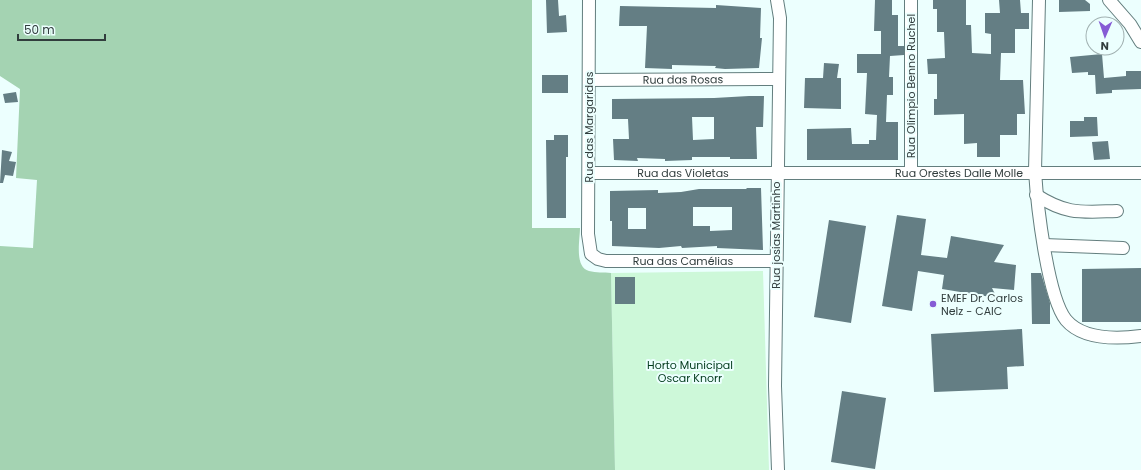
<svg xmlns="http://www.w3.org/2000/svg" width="1141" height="470" font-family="Poppins,sans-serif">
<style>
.green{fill:#cdf8d9}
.forest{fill:#a4d3b2}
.building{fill:#647e84;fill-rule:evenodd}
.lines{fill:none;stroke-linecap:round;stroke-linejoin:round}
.minor-casing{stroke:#637e7e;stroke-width:14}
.minor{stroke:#fff;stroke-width:12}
.poi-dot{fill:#865cd5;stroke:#ecfffe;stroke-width:1.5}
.labels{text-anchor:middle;stroke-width:4;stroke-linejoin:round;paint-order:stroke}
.street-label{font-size:11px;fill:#313d3d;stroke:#ecfffe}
.poi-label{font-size:11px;fill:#313d3d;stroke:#ecfffe;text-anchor:start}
.park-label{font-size:11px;fill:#003a1b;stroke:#ecfffe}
</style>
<rect width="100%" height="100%" fill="#ecfffe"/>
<path class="green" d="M763 271 769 470H615L611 273Z"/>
<path class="forest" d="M0 0H532V228H580C580 240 574 267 589 271 596 273 604 272 611 273L615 470H0V246L33 248 37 180 16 178 20 89 0 76Z"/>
<path class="building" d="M546 0H558L559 16 566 15 567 32 547 33Z
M875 0H892V15H898V46H904V55L890 56 889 77H893V95H887L886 122H898V160H807V129L851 128 852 144H869V140H876L877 115 865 114 867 73H857V54H881V31H874Z
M933 0H966V25H971L972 53 991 54V34L985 33V13H1000L999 0H1020L1021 13H1029V29H1015V53H1001L1000 80H1023L1025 114H1017V135H1000V157H977V143L964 144V114L934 115V99H937V74H928L927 59 945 58 944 32H937V9H933Z
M1059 0H1085L1090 4V11L1059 12Z
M716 5 761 8 760 38H762L759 68 725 69 715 68 716 66 672 65V69L645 68 647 26H619L620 6 716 8Z
M1102 54 1104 78 1126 76V71H1141V89L1112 90V93L1096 94 1095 75H1088V72L1072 73 1070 57Z
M824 63 839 64 837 78H841V109L804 108 805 78H823Z
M542 75H568V93H542Z
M16 92 18 102 5 103 3 94Z
M749 96H764L763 127H756L757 159H730V157H692V160L665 161V159L637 158 638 161 614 160 613 139H629L628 119H612V99L714 98ZM692 117H714V139L693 140Z
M1084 117H1097L1098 136 1070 137V121H1084Z
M554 135H568V157H566V218H547L546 140H554Z
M1108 141 1110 159 1094 160 1092 142Z
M2 150 12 152 9 161 16 162 13 176 5 175 3 183H0Z
M747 188H761L763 250 717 248V246L682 248 681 246 659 248 612 246V221H610V191L658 190V193L681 192 699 189H746ZM693 207H732V230L710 231V226H693ZM628 208H646V229H628Z
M897 215 926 219 921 255 947 258 951 236 1004 245 994 262 1016 265 1014 290 992 288 997 298 942 289 944 275 918 271 912 311 882 306Z
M829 220 866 226 851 323 814 317Z
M1141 268V322H1082V269Z
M1031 273H1041L1050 303V324H1032Z
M615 277H635V304H615Z
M1022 329 1024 366 1007 367 1008 389 934 392 931 334Z
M842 391 886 398 875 469 831 462Z"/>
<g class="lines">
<g class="minor-casing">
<g id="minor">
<path id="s1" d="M589 0 588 234 591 254 598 259 606 261H776"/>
<path d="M777 0 780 18 775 386 778 470"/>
<path d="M1039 0 1035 171C1037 203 1047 296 1066 320 1083 340 1117 339 1141 336"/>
<path d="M1109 0 1130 24 1141 42"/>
<path id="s2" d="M589 80 778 79"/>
<path d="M911 172V0"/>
<path id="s3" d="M589 173H1141"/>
<path d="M1036 195C1067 215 1081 212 1117 211"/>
<path d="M1044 245 1123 248"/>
</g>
</g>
<use href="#minor" class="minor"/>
</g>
<circle class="poi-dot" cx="933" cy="304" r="4"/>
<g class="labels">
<g class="street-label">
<text dy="4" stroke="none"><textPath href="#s2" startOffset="94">Rua das Rosas</textPath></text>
<text transform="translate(911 86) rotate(-90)" y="4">Rua Olimpio Benno Ruchel</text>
<text transform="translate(589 127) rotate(-90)" y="4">Rua das Margaridas</text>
<text dy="4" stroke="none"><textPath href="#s3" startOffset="94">Rua das Violetas</textPath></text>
<text dy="4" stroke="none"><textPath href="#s3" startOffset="370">Rua Orestes Dalle Molle</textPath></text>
<text transform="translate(776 235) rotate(-90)" y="4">Rua josias Martinho</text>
<text dy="4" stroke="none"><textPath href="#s1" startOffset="348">Rua das Camélias</textPath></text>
</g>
<g class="poi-label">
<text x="941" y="302">EMEF Dr. Carlos<tspan x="941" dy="13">Nelz - CAIC</tspan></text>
</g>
<g class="park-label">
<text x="690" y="369">Horto Municipal<tspan x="690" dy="13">Oscar Knorr</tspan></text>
</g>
</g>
<g transform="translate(1105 36) rotate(182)"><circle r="19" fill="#ecfffe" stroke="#a1b1b1"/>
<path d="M0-3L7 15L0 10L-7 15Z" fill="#865cd5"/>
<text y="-6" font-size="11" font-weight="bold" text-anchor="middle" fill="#313d3d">N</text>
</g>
<path d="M18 34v6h87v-6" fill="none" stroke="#313d3d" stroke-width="2"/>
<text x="24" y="34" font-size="12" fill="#313d3d" stroke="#ecfffe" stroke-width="3" paint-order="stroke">50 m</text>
</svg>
